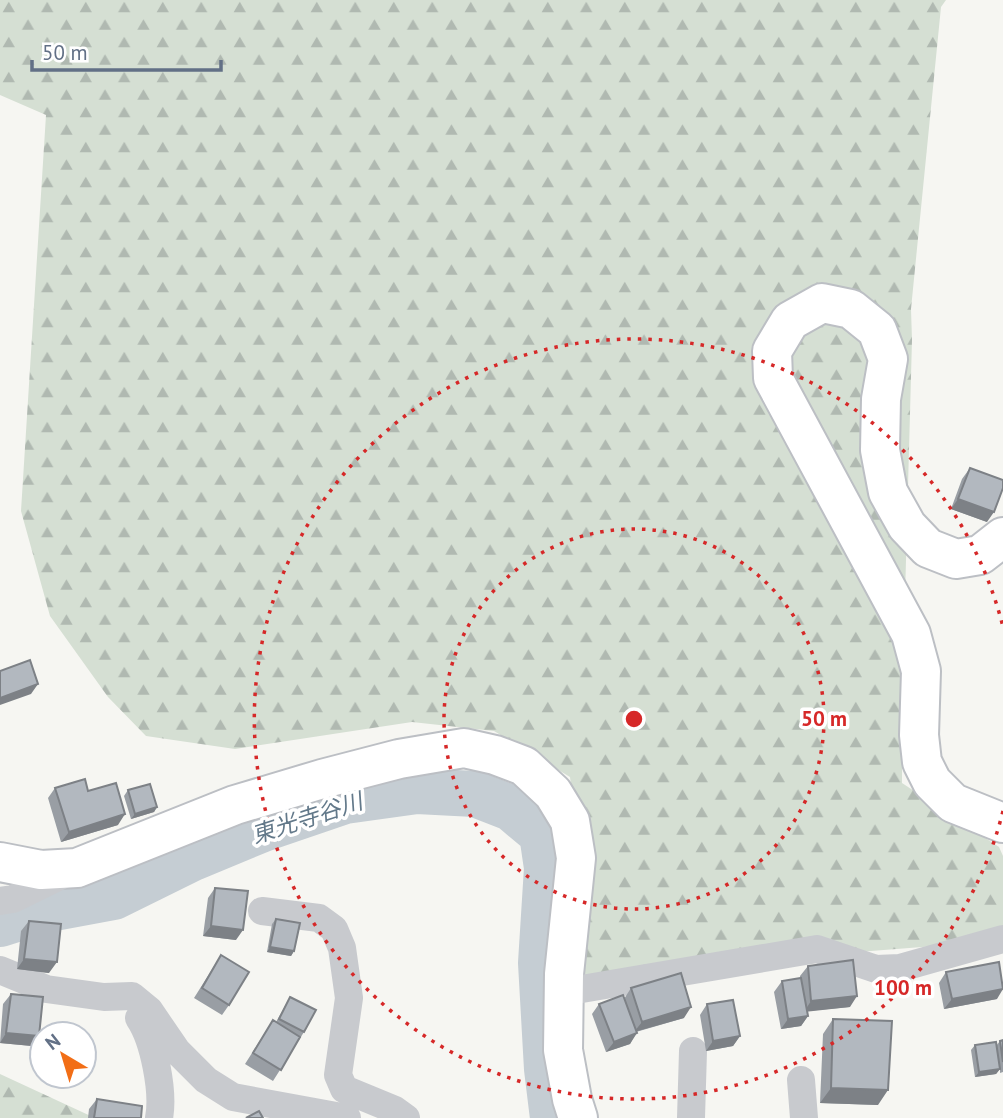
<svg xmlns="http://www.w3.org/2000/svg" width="1003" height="1118" font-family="'PT Sans','Noto Sans JP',sans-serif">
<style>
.forest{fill:url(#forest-firs)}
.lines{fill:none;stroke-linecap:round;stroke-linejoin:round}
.river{stroke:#c5cdd3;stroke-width:46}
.secondary-casing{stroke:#bcbfc4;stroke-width:42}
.street{stroke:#c8cace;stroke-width:28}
.secondary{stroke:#fff;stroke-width:38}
.wall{fill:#999ea4}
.shaded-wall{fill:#7d8186}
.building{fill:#b2b8bf;stroke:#7d8186;stroke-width:2}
.ring{fill:none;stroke:#d62828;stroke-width:3.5;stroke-dasharray:3.5 7}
.labels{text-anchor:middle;stroke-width:7;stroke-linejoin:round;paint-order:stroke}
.water-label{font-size:23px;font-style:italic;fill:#63798a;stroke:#fff}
.centre{fill:#d62828;stroke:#fff;stroke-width:3.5}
.ring-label{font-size:21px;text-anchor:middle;font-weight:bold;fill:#d62828;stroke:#fff;stroke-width:7;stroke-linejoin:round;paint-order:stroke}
</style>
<defs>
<pattern id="forest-firs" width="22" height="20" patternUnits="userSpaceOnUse" patternTransform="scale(1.75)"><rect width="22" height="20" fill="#d5dfd3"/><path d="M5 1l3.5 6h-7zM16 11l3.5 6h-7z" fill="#b0b9b1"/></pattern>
</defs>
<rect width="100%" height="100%" fill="#f6f6f2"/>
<path class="forest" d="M0 0H946L941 7 911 309 912 340 902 707V783L999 847 1003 856V927L935 946 744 961 580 979 588 918 570 777 494 731 412 722 235 749 146 736 108 697 50 616 21 511 46 115 0 95Z
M0 1074 95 1118H0Z"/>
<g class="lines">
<path class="river" d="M0 924 44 910 114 897 193 858 263 829 345 801 417 791 475 794 511 808 542 834 547 868 541 963 547 1069 553 1118"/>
<g class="secondary-casing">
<path id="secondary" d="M1003 537 980 555 956 559 928 548 907 526 888 492 880 450 881 399 888 359 877 330 851 309 822 303 790 321 772 351 773 378 911 634 921 671 919 735 922 762 932 782 953 803 1003 823
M0 862 41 870 77 868 235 805 322 779 399 759 464 748 495 755 524 766 553 793 570 821 576 858 564 974 563 1050 572 1099 578 1118"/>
</g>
<path class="street" d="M0 901 13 899 68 872
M262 911 319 918 334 929 342 948 349 998 338 1075 344 1089 395 1110 406 1118
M0 970 46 989 104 997 132 996 149 1010 177 1051 206 1080 233 1097 347 1118
M564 992 817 949 876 969 900 968 1003 939
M139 1018C154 1040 164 1092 159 1118
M801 1080 804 1118
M691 1118 693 1051"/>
<use href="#secondary" class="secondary"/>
</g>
<path class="wall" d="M970 468 987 522 951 509 962 479Z
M55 788 88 791 118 825 61 842 48 798Z
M128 790 157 807 154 812 131 819 124 796Z
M215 888 236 940 203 936 208 898Z
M276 919 294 951 291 956 267 952 272 924Z
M29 921 49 973 17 969 21 931Z
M221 955 229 1005 222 1015 194 998Z
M808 966 850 1007 807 1011 808 1016 801 1026 781 1029 774 992 782 981 800 978V976Z
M946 972 997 999 944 1009 939 983Z
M631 988 684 1018 636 1032 630 1044 606 1052 592 1014 599 1004 624 999Z
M11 994 39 1036 32 1046 0 1043 3 1004Z
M290 997 304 1032 273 1081 245 1064 273 1020 276 1022Z
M707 1004 740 1036 733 1046 706 1051 700 1015Z
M833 1019 878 1105 820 1103 823 1034Z
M1003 1040V1072L1000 1073V1069L996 1074 975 1077 971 1050 975 1045 996 1046 1000 1041Z
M97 1099 141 1118H88L89 1109Z"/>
<path class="shaded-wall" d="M958 499 994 512 987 522 951 509Z
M38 684 31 694 0 705V698Z
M157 807 154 812 131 819 135 814Z
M125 814 118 825 61 842 69 832Z
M211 926 243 930 236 940 203 936Z
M270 947 294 951 291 956 267 952Z
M24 959 57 962 49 973 17 969Z
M1003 989 997 999 944 1009 952 999Z
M857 996 850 1007 804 1012 811 1001Z
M691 1007 684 1018 634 1032 642 1022Z
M808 1016 801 1026 781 1029 788 1019Z
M6 1033 39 1036 32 1046 0 1043Z
M637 1033 630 1044 606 1052 614 1042Z
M740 1036 733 1046 706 1051 713 1041Z
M1000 1069 996 1074 975 1077 979 1072Z
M831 1088 888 1090 878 1105 820 1103Z"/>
<path class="building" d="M970 468 1003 480V488L994 512 958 499Z
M30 660 38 684 0 698V671Z
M85 779 88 791 116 783 125 814 69 832 55 788Z
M150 784 157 807 135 814 128 790Z
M215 888 248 891 243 930 211 926Z
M276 919 300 923 294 951 270 947Z
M29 921 61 924 57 962 24 959Z
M221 955 249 972 229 1005 202 988Z
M853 960 857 996 811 1001 808 966Z
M999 962 1003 989 952 999 946 972Z
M681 973 691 1007 642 1022 631 988Z
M801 978 808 1016 788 1019 782 981Z
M11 994 43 997 39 1036 6 1033Z
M623 995 637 1033 614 1042 599 1004Z
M290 997 316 1010 304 1032 279 1019Z
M733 1000 740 1036 713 1041 707 1004Z
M833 1019 892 1021 888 1090 831 1088Z
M273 1020 300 1037 281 1070 253 1053Z
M1003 1040V1062L1000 1041Z
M996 1042 1000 1069 979 1072 975 1045Z
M97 1099 142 1106 141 1118H94Z
M259 1111 263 1118H246Z"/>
<g class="ring">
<circle cx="634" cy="719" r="190"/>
<path d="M1003 811A380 380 0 1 1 1003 627"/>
</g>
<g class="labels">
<g class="water-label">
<text transform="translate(307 818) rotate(-18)" y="8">東光寺谷川</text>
</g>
</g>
<circle cx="634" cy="719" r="10" class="centre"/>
<g class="ring-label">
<text x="824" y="726">50 m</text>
<text x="903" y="995">100 m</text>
</g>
<g transform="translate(63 1055) rotate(322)"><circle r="33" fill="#ffffff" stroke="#c0c6cf" stroke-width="2"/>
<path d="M0-5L12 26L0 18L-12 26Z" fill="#f26e16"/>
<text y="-10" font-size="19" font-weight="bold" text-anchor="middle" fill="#627086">N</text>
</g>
<path d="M32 60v10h189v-10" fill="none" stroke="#627086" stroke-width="3.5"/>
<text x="42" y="60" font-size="21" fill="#627086" stroke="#ffffff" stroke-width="5" paint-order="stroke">50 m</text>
</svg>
